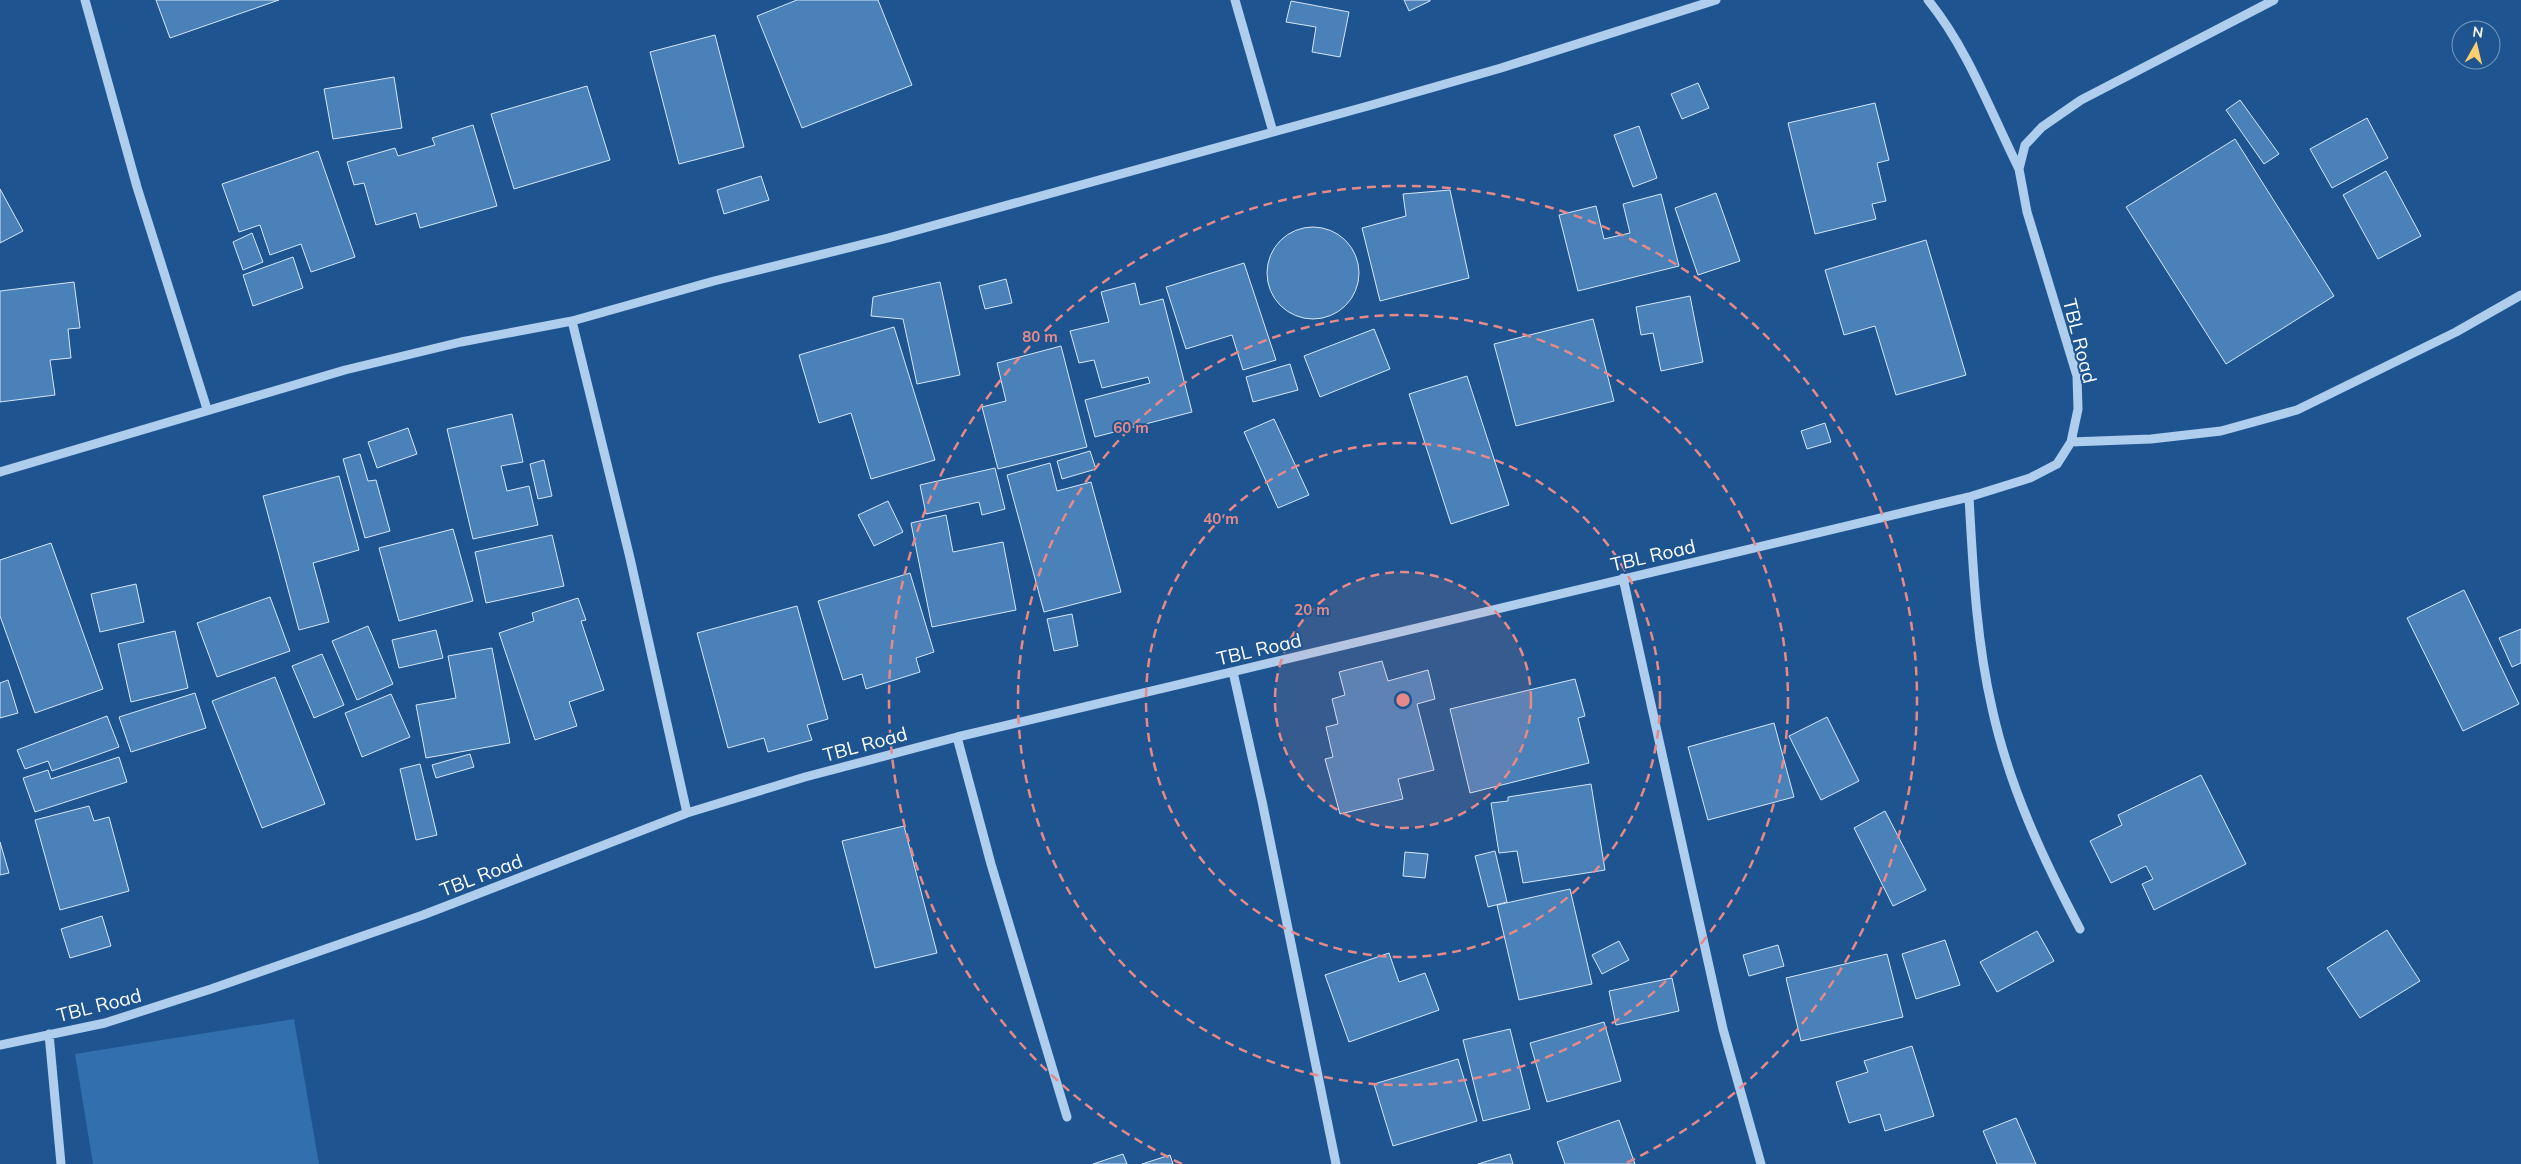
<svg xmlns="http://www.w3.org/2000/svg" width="2521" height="1164" font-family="Mulish,sans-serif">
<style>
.green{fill:#326fae}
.building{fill:#4b81b9;stroke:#d4e7fa}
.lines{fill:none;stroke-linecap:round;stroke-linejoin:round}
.minor{stroke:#afcded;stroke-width:9}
.ring{fill:none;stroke:#e88989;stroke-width:2.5;stroke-dasharray:9 6}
.labels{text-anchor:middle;stroke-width:4;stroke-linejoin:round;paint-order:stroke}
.street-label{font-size:19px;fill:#fff;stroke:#1e5590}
.centre{fill:#e88989;stroke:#1e5590;stroke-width:2.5}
.ring-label{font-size:15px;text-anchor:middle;font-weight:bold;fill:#e88989;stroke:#1e5590;stroke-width:4;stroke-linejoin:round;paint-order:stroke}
</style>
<rect width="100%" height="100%" fill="#1e5590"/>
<path class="green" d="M294 1019 319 1164H93L75 1054Z"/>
<path class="building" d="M156 0H279L170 38Z
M797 0H878L912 85 802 128 757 16Z
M1404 0H1430V1L1409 11Z
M1291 1 1349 12 1340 57 1312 52 1316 27 1286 22Z
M715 35 744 147 679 164 650 52Z
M394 77 402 128 333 139 324 89Z
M1698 83 1709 108 1682 119 1671 94Z
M587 86 610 160 514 189 491 114Z
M2240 100 2279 154 2264 164 2226 110Z
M1875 103 1889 160 1877 163 1886 201 1872 204 1876 219 1815 234 1788 123Z
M2367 118 2388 158 2332 188 2310 149Z
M473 125 497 206 420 228 416 213 376 225 364 183 354 185 347 162 395 148 398 156 435 145 432 138Z
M1639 126 1657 178 1633 187 1614 135Z
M2235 139 2334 296 2226 364 2126 207Z
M318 151 355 257 311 272 301 244 270 255 260 225 239 232 222 184Z
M2386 171 2421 236 2378 259 2343 195Z
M761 176 769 200 724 214 717 190Z
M0 189 23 231 0 243Z
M1450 190 1469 278 1380 301 1362 228 1406 216 1403 194Z
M1716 193 1740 261 1698 275 1675 208Z
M1661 194 1679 266 1578 291 1559 215 1596 206 1604 239 1630 233 1623 204Z
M1267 273a46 46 0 1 1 92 0a46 46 0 1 1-92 0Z
M252 233 263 262 243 270 233 242Z
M1926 240 1966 375 1896 395 1875 326 1844 335 1825 270Z
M293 257 303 288 253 306 243 275Z
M1244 263 1276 360 1243 370 1232 335 1186 349 1166 287Z
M1006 279 1012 303 985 309 979 286Z
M74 282 80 328 68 329 71 358 50 360 55 395 0 402V291Z
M940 282 960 375 917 384 903 319 871 316 873 297Z
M1135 283 1140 305 1163 299 1192 412 1095 437 1085 400 1150 383 1148 377 1102 388 1094 360 1079 363 1070 331 1109 322 1101 292Z
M1690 296 1703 362 1661 371 1653 333 1641 335 1636 307Z
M1593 319 1614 401 1516 426 1494 344Z
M894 327 935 460 871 479 851 413 819 423 799 355Z
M1374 329 1390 369 1320 397 1304 356Z
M1061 346 1087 447 998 469 982 407 1006 401 997 363Z
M1290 364 1298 390 1253 402 1246 377Z
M1467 376 1509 505 1451 524 1409 394Z
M512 414 523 462 501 466 507 491 529 486 538 525 473 539 447 429Z
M1274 419 1309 495 1278 508 1244 432Z
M1825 423 1831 442 1807 449 1801 431Z
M408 428 417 454 377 468 368 442Z
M1090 451 1096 469 1062 479 1057 461Z
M360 454 368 481 376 480 390 531 365 538 343 459Z
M544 460 552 496 538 499 530 464Z
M1050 463 1057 491 1091 482 1121 592 1044 612 1007 475Z
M995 468 1005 509 982 515 979 502 926 514 920 485Z
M339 476 359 550 313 563 329 622 299 630 263 496Z
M888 501 903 532 874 546 858 515Z
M946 515 953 552 1003 542 1016 610 932 627 911 523Z
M453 529 473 601 399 621 379 548Z
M552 535 564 586 486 603 475 552Z
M51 543 103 689 35 713 0 616V560Z
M910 573 934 652 916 658 920 672 866 689 862 674 843 680 818 601Z
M136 584 144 622 100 632 91 594Z
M2464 590 2519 704 2463 731 2407 618Z
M270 597 290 651 217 677 197 623Z
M578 598 586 620 581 621 604 690 569 702 577 726 535 740 499 633 534 621 532 613Z
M797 606 828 719 807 725 812 740 768 752 764 738 728 748 697 633Z
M1072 614 1078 646 1054 651 1047 619Z
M368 626 393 684 357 700 332 641Z
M2521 629V663L2512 667 2499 638Z
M436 630 443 658 399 668 392 640Z
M175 631 188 688 131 702 118 644Z
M492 648 510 743 426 758 416 705 456 698 448 656Z
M322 654 344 705 314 718 292 666Z
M1382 661 1388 681 1428 670 1435 699 1417 704 1434 770 1398 779 1403 799 1340 814 1325 759 1333 757 1326 727 1338 724 1332 699 1345 695 1339 672Z
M275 677 325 804 262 828 212 701Z
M1575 679 1585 716 1578 718 1589 763 1470 793 1450 709Z
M8 680 18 713 0 718V683Z
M195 693 206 728 131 752 119 717Z
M391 694 410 737 362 757 345 713Z
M107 716 119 747 52 771 48 761 25 769 17 750Z
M1827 717 1859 781 1821 800 1789 736Z
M1774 723 1794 797 1708 820 1688 747Z
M470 754 474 767 436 778 432 765Z
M119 757 127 782 35 812 23 778 48 770 51 779Z
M420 764 437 835 416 840 400 769Z
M2201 775 2246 864 2154 910 2142 884 2153 879 2146 866 2111 883 2090 841 2122 825 2118 815Z
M1591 784 1605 870 1523 883 1517 851 1499 853 1491 803 1508 801V797Z
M89 806 94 821 109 817 129 891 60 910 35 820Z
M1885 811 1926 890 1893 906 1854 828Z
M904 826 937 953 875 968 842 841Z
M0 842 9 873 0 875Z
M1495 851 1507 902 1488 907 1475 856Z
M1405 852 1428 854 1425 878 1403 876Z
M1570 889 1592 984 1519 1000 1497 905Z
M102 916 111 946 70 958 61 929Z
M2387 930 2420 981 2360 1018 2327 968Z
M2037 931 2054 961 1997 992 1980 962Z
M1945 940 1960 985 1916 999 1902 954Z
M1619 941 1629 960 1602 974 1592 955Z
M1778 945 1784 966 1749 976 1743 955Z
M1389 953 1399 982 1425 973 1439 1010 1349 1042 1325 975Z
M1887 954 1903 1017 1801 1041 1786 978Z
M1672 978 1679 1011 1616 1025 1609 991Z
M1604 1022 1621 1081 1547 1102 1530 1043Z
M1510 1029 1530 1109 1483 1121 1463 1040Z
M1912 1046 1934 1116 1885 1131 1880 1114 1849 1123 1836 1082 1868 1072 1864 1061Z
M1458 1059 1477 1121 1393 1146 1374 1084Z
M2016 1118 2036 1164H1997L1983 1131Z
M1619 1120 1635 1164H1565L1557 1142Z
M1123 1154 1127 1164H1093Z
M1510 1154 1513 1164H1478Z
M1170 1155 1173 1164H1142Z"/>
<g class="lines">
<path class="minor" d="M85 0 137 187 207 409
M1235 0 1273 132
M1928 0C1968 49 1991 113 2019 169
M572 321 630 558 687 813
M2071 442 2151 439 2221 431 2297 410 2456 332 2521 295
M0 472 345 370 461 342 572 321 714 281 888 238 1368 106 1501 68 1716 0
M1969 497C1973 567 1976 639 1992 708 2009 786 2043 859 2080 929
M1623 578 1723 1029 1761 1164
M1233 672 1262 801 1336 1164
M957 737 991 864 1067 1117
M49 1034 61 1164
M0 1045 105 1023 211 989 423 915 687 813 805 777 957 737 1969 497 2030 478 2057 464 2071 442 2078 409 2077 376 2027 212 2019 169 2025 145 2042 127 2081 100 2274 0"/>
</g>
<circle cx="1403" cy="700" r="128" fill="#e88989" fill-opacity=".12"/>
<g class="ring">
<circle cx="1403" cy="700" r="128"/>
<circle cx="1403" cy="700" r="257"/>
<circle cx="1403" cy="700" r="385"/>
<path d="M1182 1164A514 514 0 1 1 1624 1164"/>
</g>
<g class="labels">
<g class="street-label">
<text transform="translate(2080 341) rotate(76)" y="7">TBL Road</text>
<text transform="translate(1653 555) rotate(-13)" y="7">TBL Road</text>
<text transform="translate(1259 649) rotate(-13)" y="7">TBL Road</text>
<text transform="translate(865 744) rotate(-15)" y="7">TBL Road</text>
<text transform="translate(481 875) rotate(-21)" y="7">TBL Road</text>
<text transform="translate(99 1005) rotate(-14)" y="7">TBL Road</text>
</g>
</g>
<circle cx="1403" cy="700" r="8" class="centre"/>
<g class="ring-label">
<text x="1040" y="342">80 m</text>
<text x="1131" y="433">60 m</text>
<text x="1221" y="524">40 m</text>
<text x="1312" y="615">20 m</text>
</g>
<g transform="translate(2476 45) rotate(8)"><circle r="24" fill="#1e5590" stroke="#7899bc"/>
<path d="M0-4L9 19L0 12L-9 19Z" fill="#fcce6e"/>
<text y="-8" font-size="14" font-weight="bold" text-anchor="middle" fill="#ffffff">N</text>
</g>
</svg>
